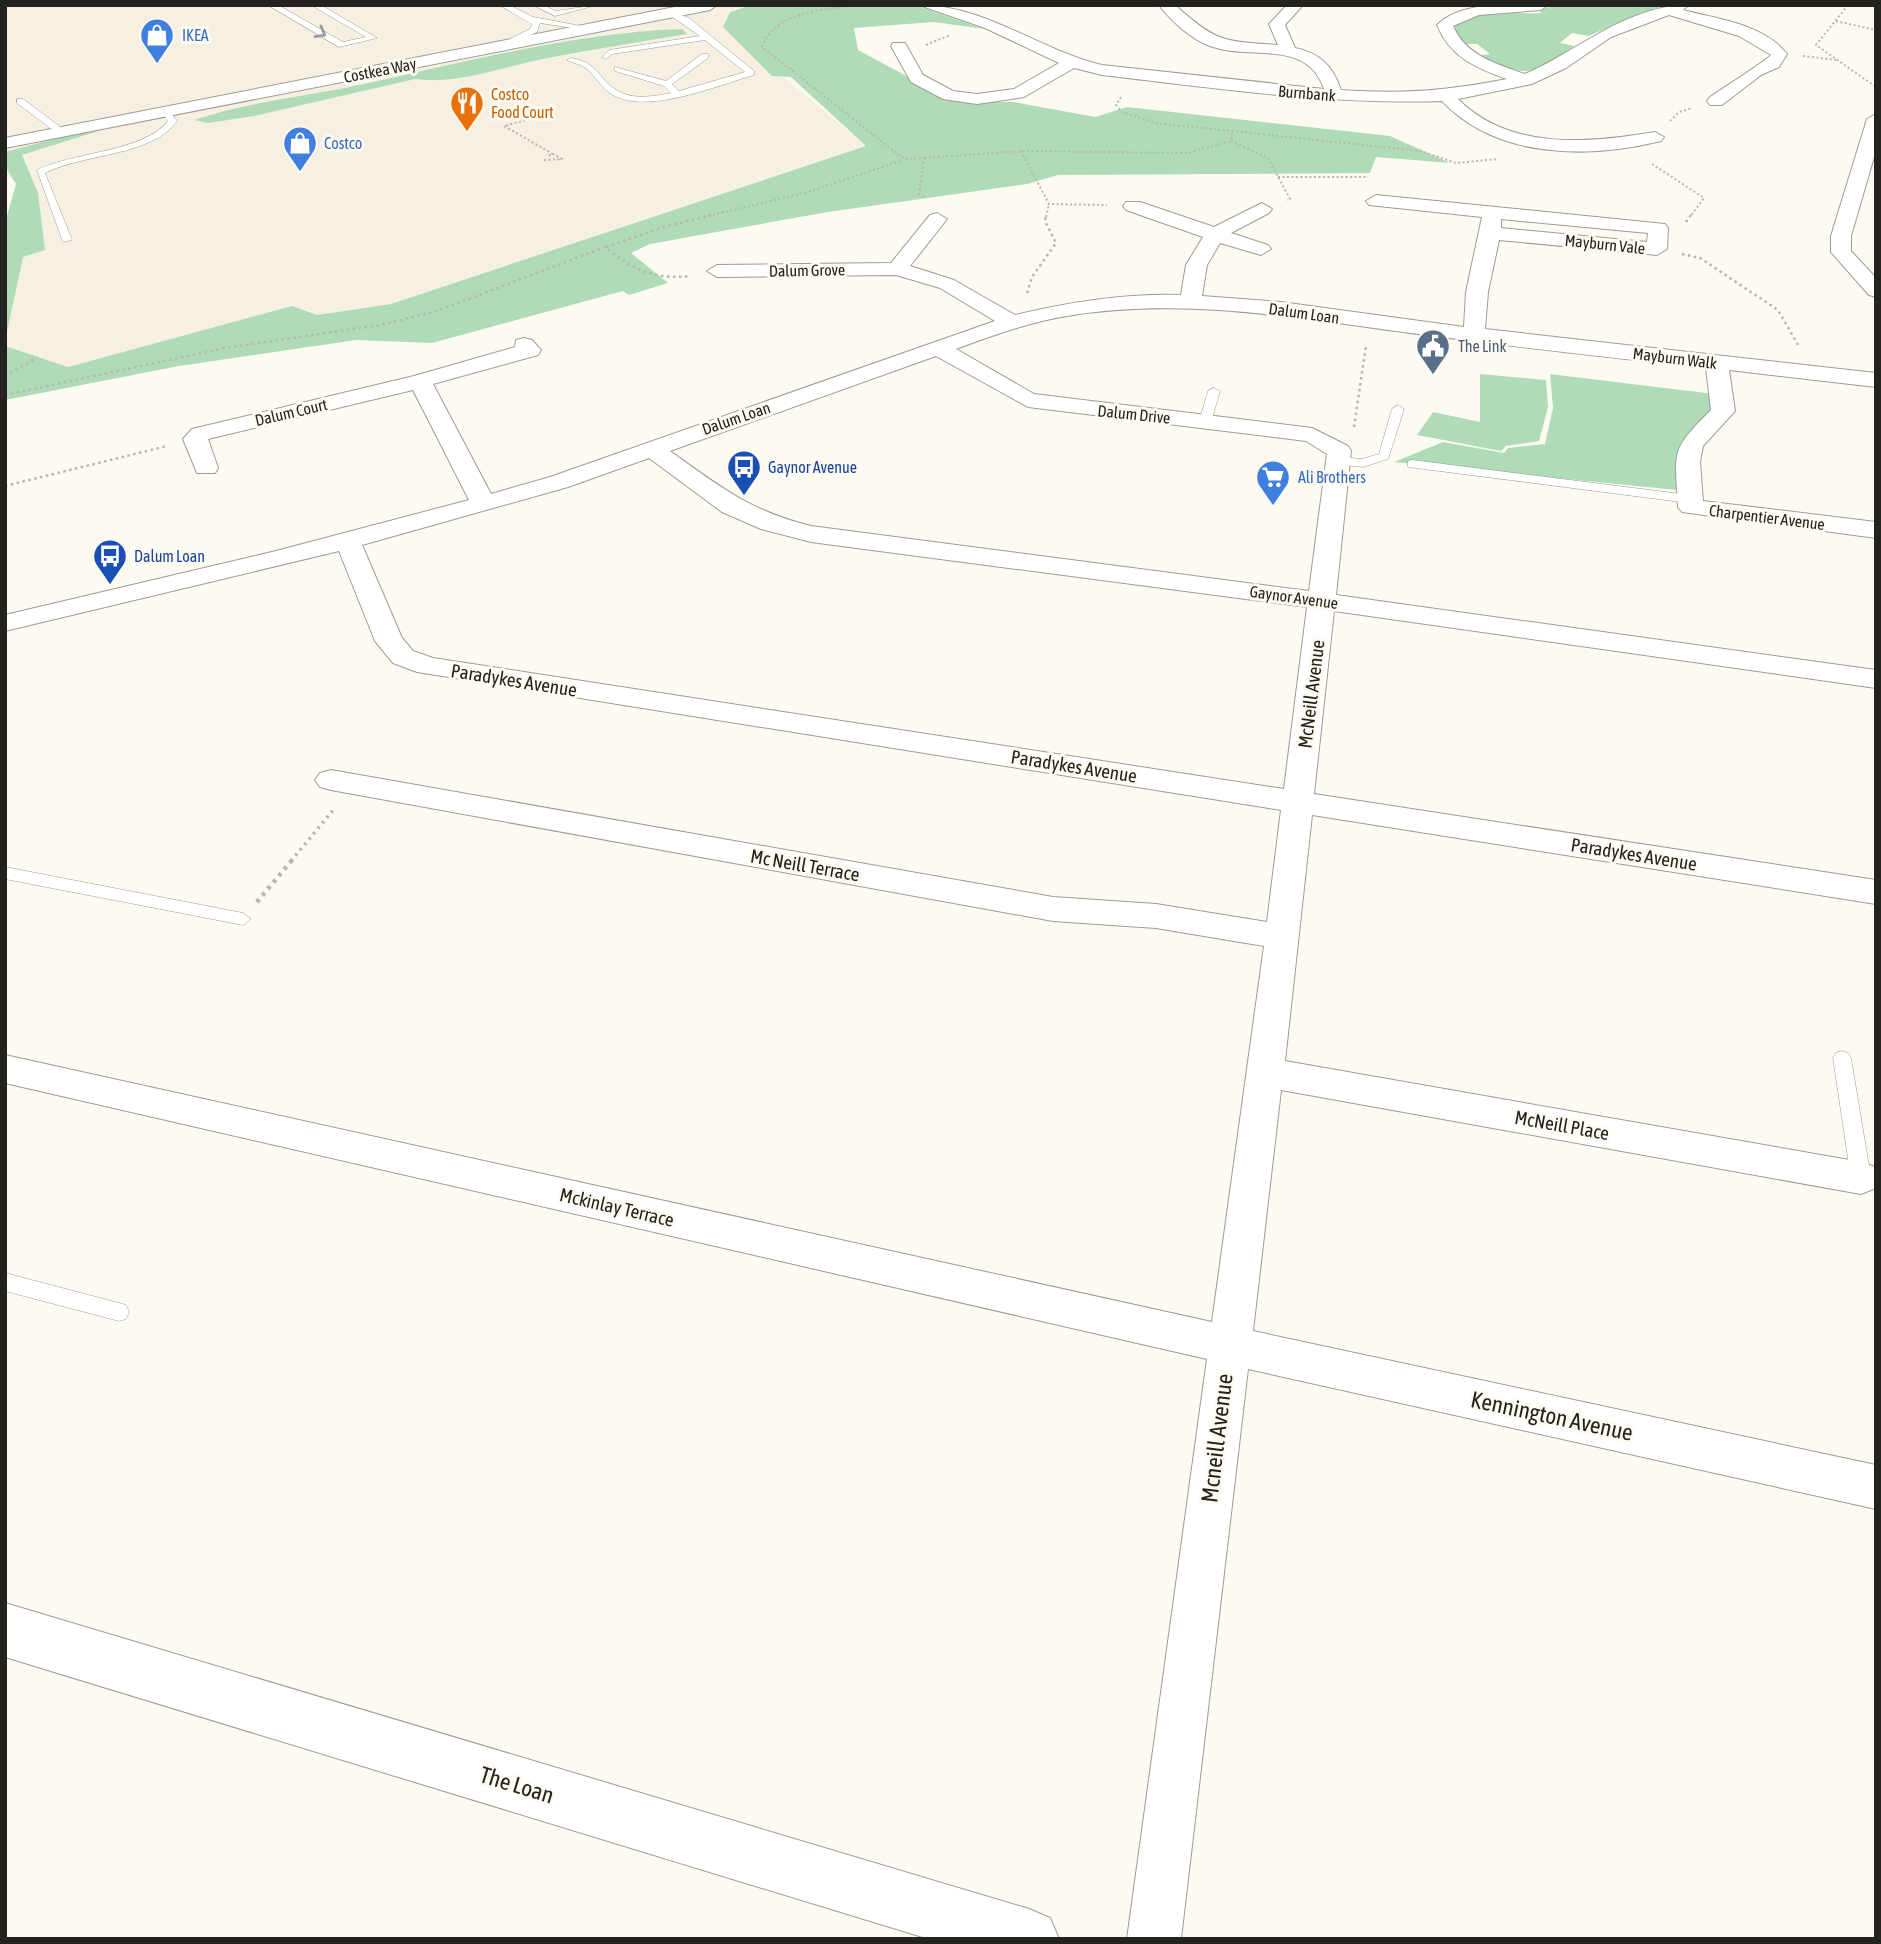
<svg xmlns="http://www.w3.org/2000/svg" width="1881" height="1944" font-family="'Asap Condensed',sans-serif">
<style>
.built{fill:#f5f0e1}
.green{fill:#afdcb6}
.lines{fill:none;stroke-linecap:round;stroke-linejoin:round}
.lane-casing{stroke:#9e9c95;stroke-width:1}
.street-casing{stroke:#9e9c95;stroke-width:2}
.primary-casing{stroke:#9e9c95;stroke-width:2}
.path-far3{stroke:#b9b6b0;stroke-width:2;stroke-dasharray:2 2.5;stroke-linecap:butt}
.path-far2{stroke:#b9b6b0;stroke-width:2.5;stroke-dasharray:2.5 3.5;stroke-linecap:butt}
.path-far1{stroke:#b9b6b0;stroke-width:3.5;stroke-dasharray:2.5 4.5;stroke-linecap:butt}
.path{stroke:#b9b6b0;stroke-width:4.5;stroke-dasharray:3.5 5;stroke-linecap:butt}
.lane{fill:#fff;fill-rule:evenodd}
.street{fill:#fff;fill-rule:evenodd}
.primary{fill:#fff;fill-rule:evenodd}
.oneway{stroke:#9c9c9a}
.labels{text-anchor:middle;stroke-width:6;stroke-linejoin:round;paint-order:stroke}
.far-shop-label{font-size:16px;fill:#366cbe;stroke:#fdfaf2;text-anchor:start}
.far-street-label{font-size:16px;fill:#23221f;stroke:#fdfaf2}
.far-food-label{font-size:16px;fill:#c56008;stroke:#fdfaf2;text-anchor:start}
.far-service-label{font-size:16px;fill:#4e5e75;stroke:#fdfaf2;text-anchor:start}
.far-transit-label{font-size:16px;fill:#164399;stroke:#fdfaf2;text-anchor:start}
.street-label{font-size:19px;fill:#23221f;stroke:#fdfaf2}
.near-street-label{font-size:23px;fill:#23221f;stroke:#fdfaf2}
</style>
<rect width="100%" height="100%" fill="#fdfaf2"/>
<path class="built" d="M5 5H752L730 12 723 27 867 146 391 304 317 315 292 306 5 384V227L18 184 5 173Z"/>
<path class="green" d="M752 5H915L984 29 934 22 854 28 858 50 914 80 985 102H1013L1095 117 1127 107 1390 136 1450 163 1376 157 1370 173 1058 175 1027 184 828 212 650 244 631 253 668 283 629 295 623 291 432 343 356 340 179 366 5 400V346L68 367 292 306 317 315 391 304 866 146 791 77 772 76 723 27 730 12Z
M1566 5 1660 7 1588 36 1572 33 1560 43 1574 46C1529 78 1527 77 1477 56L1490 54 1477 44H1461L1453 29C1472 2 1514 16 1542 13L1537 9Z
M682 29 687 34C640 42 594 49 548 58 504 66 460 85 415 79L254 116 208 123 194 120C242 104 290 98 340 89 453 66 566 33 682 29Z
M96 128 98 131 22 155 38 193 45 250 23 257 5 341V223L16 184 5 166V152Z
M1480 374 1546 380 1548 407 1539 441 1506 446 1501 451 1417 435 1433 412 1480 422Z
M1550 374 1714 394 1713 408 1679 463 1677 490 1394 462 1443 442 1504 453 1508 448 1545 444 1553 408Z"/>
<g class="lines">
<g class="lane-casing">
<path id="lane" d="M268 5H278L343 42 366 37 311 5H321L377 38 339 47Z
M499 5H509L533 17 597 29 593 31 540 23 537 32 503 48 500 44 530 29 532 24Z
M533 5H543L556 11 597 5 555 16Z
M674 12 689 18 754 71V75C719 85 647 115 613 95 602 89 596 76 586 68 580 64 573 63 567 60L571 58C599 62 599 82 620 92 635 100 656 96 671 93L664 86 615 71V67L666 81 702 54H708V58L672 84 679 91 745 72 705 40 612 54 606 59 602 57 609 50 700 36 671 16Z
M17 99H23L63 129V133H57L17 103Z
M161 108H167L177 121C151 157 84 153 45 173L72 240 63 242 37 170C73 152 144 152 168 121Z
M1214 388 1220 391 1211 422 1201 425 1199 422 1208 391Z
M1398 405 1404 409 1388 459 1363 467 1335 464 1333 461 1339 457 1362 459 1379 454 1392 409Z
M1412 460 1689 495 1695 499 1689 503 1408 467V461Z
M5 867 243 913 251 919 243 925 5 879Z
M1842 1051 1848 1053 1851 1058 1871 1178 1868 1184 1861 1186 1854 1184 1851 1178 1833 1058 1836 1053Z
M5 1273 119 1303 126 1305 129 1312 126 1319 119 1321 5 1291Z"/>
</g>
<g class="street-casing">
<path id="street" d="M685 5H717L710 10 5 148V138Z
M919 5C985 5 1039 50 1102 65L1324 89C1307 38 1250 61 1210 46 1191 39 1171 21 1159 5H1175C1217 43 1224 41 1278 45L1269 24 1287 5H1303L1285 25 1295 48C1320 53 1333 66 1341 90 1404 94 1446 91 1507 79 1476 68 1450 57 1437 25 1462 0 1515 5 1548 5L1541 10 1479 15 1453 26C1466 56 1497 64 1525 74 1580 50 1627 5 1689 5L1683 10C1717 19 1764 24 1787 54L1779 67 1761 75 1722 105H1710L1707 101 1710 97C1720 90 1767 60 1771 55L1739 36 1669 15 1611 37 1566 68 1532 84 1458 99C1510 151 1588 143 1655 132L1664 137 1661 141C1588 159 1497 159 1442 101 1328 105 1215 88 1102 75L1074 68 1024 97 977 104 943 99 911 82 891 46 893 43H905L923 75 953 91 977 94 1014 89 1059 63 985 28Z
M1876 114V150L1851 236V251L1876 278V297L1869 295 1831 252V236L1867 119Z
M1376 195 1665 224 1668 228 1667 249 1657 255 1499 240 1488 292 1485 329 1876 373V387L1729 370 1735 411 1703 446 1700 462 1703 501 1876 522V538L1682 512 1678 507C1675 450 1670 451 1711 410L1706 368C1618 358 1530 349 1442 337 1318 322 1193 295 1067 316 1029 322 992 336 956 349L1034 394 1312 428 1348 446 1351 451 1336 595 1876 670V688L1334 611 1314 794 1876 880V904L1312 815 1285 1061 1861 1162 1875 1167 1876 1188 1861 1194 1281 1090 1253 1331 1876 1465V1509L1248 1369 1181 1939H1127L1207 1359 5 1083V1055L1212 1322 1264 946 1156 928 1053 921 331 790 320 787 315 780 320 773 331 770 1053 897 1156 904 1267 922 1281 810 417 672 393 663 375 641 339 551 5 631V615L276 551 469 500 413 390 208 439 218 468 215 473H197L183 439 192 429 414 376 515 347 516 340 524 338 532 340 541 350 538 355 433 384 491 494 550 477 995 321 940 288 896 275 717 277 707 271 717 265 891 263 930 215 937 213 947 219 910 266 954 280 1015 315C1070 302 1125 293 1181 295L1186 265 1203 237 1126 210 1123 206 1126 202H1140L1214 227 1262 203 1272 209 1269 213 1231 233 1268 245 1271 249 1261 255 1220 243 1207 265 1202 296 1281 302 1464 327 1466 292 1482 217 1369 205 1366 201ZM1501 219 1648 233 1647 242 1501 228ZM936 356 1028 407 1306 441 1327 454 1309 591 811 526C750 511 720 487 670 451ZM649 458 722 512 761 529 811 542 1307 607 1284 789 433 658 413 651 402 638 362 545 568 487Z"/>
</g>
<g class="primary-casing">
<path id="primary" d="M5 1603 1029 1909 1050 1918 1059 1939H929L5 1657Z"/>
</g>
<path class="path-far3" d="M853 5C821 11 775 11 762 47L904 159 924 158 919 194 925 198
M1848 5 1816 45 1876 87
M1836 21 1876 30
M926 45 950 35
M1803 56 1836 60
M1121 97 1116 105 1122 112 1156 123 1421 151 1456 163 1498 159
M534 118 504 126 553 154 547 156
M1670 121 1679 112 1692 108
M1231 141 1268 158 1290 199 1287 200
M1021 151 1049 204 1107 205
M924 158 1021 151 1187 153 1231 141 1232 133
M544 160 562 159 553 154
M1652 164 1704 198 1690 217
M1278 177H1368
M704 217 808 192 903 160
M1046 217 1049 204"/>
<path class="path-far2" d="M1686 222 1691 215
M606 247 663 227 711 215
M1682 254 1700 258 1778 310 1798 345
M1027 293 1032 277 1056 243 1045 221 1046 215
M5 376 37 358
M5 395 225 348 380 325 434 312 605 247C633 270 654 280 691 276
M1354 427 1366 346
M5 486 167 446"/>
<path class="path-far1" d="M291 861 334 809"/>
<path class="path" d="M257 902 292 860"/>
<use href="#lane" class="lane"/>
<use href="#street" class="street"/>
<use href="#primary" class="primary"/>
</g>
<defs><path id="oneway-chevron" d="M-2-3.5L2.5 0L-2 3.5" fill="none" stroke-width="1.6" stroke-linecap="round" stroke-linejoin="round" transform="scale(1.75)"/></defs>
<use class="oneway" href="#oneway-chevron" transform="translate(321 33) rotate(29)"/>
<defs>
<g id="shop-pin" transform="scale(1.75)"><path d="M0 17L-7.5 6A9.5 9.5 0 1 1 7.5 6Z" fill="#3f7fe0" stroke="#fdfaf2"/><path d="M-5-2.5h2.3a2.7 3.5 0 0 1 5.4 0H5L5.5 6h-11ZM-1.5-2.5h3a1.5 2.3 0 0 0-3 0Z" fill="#fff"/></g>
<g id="restaurant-pin" transform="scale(1.75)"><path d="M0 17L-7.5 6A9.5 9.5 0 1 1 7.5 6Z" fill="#e8710a" stroke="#fdfaf2"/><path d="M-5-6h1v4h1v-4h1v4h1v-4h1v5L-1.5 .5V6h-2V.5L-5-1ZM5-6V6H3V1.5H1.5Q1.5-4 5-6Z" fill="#fff"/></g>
<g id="civic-pin" transform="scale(1.75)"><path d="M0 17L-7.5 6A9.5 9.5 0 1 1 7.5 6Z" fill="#5c6f8a" stroke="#fdfaf2"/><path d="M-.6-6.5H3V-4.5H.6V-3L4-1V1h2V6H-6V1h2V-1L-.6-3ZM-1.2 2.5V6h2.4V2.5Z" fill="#fff"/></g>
<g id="bus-pin" transform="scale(1.75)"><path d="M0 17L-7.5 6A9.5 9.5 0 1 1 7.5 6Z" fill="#1a4fb4" stroke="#fdfaf2"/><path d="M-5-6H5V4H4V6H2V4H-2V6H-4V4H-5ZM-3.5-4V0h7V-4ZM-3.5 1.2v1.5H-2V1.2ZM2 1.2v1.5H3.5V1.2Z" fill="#fff"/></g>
<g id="supermarket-pin" transform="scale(1.75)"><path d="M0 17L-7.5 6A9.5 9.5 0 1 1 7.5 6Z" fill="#3f7fe0" stroke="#fdfaf2"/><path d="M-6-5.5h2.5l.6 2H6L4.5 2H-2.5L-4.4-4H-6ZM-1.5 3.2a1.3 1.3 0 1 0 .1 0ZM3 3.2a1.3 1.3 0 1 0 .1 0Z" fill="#fff"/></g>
</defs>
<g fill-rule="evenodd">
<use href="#shop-pin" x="157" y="35"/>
<use href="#restaurant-pin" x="467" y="103"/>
<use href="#shop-pin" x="300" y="143"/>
<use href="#civic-pin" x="1433" y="346"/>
<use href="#bus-pin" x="744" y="467"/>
<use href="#supermarket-pin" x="1273" y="477"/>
<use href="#bus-pin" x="110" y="556"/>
</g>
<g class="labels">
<g class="far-shop-label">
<text x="182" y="41">IKEA</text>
<text x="324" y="149">Costco</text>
<text x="1298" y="483">Ali Brothers</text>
</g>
<g class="far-street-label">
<text transform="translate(380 70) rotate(-11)" y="6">Costkea Way</text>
<text transform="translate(1307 93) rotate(5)" y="6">Burnbank</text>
<text transform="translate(1605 244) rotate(6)" y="6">Mayburn Vale</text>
<text transform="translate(807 270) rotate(-1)" y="6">Dalum Grove</text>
<text transform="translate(1304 313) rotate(8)" y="6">Dalum Loan</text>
<text transform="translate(1675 358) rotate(7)" y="6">Mayburn Walk</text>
<text transform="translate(291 412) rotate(-13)" y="6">Dalum Court</text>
<text transform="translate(1134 414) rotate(6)" y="6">Dalum Drive</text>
<text transform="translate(736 418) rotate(-19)" y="6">Dalum Loan</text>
<text transform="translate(1767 517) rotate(7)" y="6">Charpentier Avenue</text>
<text transform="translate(1294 597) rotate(8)" y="6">Gaynor Avenue</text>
</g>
<g class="far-food-label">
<text x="491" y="100">Costco<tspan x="491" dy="18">Food Court</tspan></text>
</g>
<g class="far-service-label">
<text x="1458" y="352">The Link</text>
</g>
<g class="far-transit-label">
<text x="768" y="473">Gaynor Avenue</text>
<text x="134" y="562">Dalum Loan</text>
</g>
<g class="street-label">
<text transform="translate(514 680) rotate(9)" y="7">Paradykes Avenue</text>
<text transform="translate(1311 694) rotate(-83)" y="7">McNeill Avenue</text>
<text transform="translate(1074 766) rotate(9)" y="7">Paradykes Avenue</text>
<text transform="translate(1634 854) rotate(9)" y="7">Paradykes Avenue</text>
<text transform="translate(805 865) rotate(10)" y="7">Mc Neill Terrace</text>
<text transform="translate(1562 1125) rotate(10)" y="7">McNeill Place</text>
<text transform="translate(617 1207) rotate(13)" y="7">Mckinlay Terrace</text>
</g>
<g class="near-street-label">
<text transform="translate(1552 1416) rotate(12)" y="8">Kennington Avenue</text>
<text transform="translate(1217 1438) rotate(-83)" y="8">Mcneill Avenue</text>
<text transform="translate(517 1785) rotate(17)" y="8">The Loan</text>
</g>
</g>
<rect width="1881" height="1944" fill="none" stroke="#23221f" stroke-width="14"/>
</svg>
